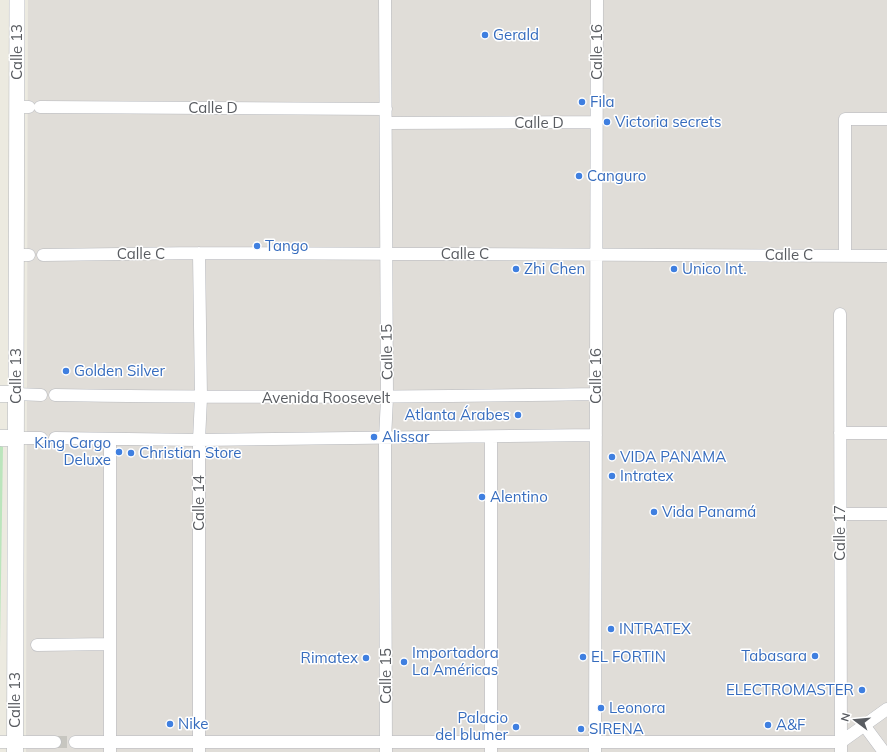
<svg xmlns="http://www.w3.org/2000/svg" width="887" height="752" font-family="Mulish,sans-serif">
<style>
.industrial{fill:#e0ddd8}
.green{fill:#bbe5bc}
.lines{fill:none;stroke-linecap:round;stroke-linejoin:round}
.minor-tunnel{stroke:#c7c6c0;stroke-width:12;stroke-dasharray:12 6;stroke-linecap:butt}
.minor-casing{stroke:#b6b8bd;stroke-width:13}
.tertiary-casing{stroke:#b6b8bd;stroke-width:16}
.secondary-casing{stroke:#b6b9bf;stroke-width:17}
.minor{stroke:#fff;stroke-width:12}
.tertiary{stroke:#fff;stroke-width:15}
.secondary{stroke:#fff;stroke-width:16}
.shop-dot{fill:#3f7fe0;stroke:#fff;stroke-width:1.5}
.labels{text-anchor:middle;stroke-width:3;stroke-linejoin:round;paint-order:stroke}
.shop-label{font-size:15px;fill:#366cbe;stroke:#fff;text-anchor:start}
.street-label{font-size:15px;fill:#595c61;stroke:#fff}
</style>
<rect width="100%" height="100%" fill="#eceae0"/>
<path class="industrial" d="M28 0H887V752H26Z"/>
<path class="green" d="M0 446 3 447 0 648Z"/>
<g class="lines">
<path class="minor-tunnel" d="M55 742H75"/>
<g class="minor-casing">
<path id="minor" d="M385 0 387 398 385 439 386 752
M17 107H29
M40 107 386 109
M386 123 597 122
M16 255H29
M43 255 199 253 887 256
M845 256V119H887
M840 314 841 752
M16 394 41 395
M55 395C236 398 416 397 596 394
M840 433H887
M16 438H41
M55 438 199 440 596 435
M840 514H887
M37 645 110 644
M864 725 884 752
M0 742H55
M75 742H841L887 709
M110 752V439
M199 752V440L201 398 199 253
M491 752V437
M595 752 597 0"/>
</g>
<g class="tertiary-casing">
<path id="tertiary" d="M16 394 17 0"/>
</g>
<g class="secondary-casing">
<path id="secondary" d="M0 394H16L15 752
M0 438H16"/>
</g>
<use href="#minor" class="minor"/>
<use href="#tertiary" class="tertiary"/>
<use href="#secondary" class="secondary"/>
</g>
<g class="shop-dot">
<circle cx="485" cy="35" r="4"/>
<circle cx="582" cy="102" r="4"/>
<circle cx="607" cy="122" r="4"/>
<circle cx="579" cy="176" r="4"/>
<circle cx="257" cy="246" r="4"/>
<circle cx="516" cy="269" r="4"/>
<circle cx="674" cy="269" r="4"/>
<circle cx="66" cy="371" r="4"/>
<circle cx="518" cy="415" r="4"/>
<circle cx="374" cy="437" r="4"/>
<circle cx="119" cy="452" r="4"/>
<circle cx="131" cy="453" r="4"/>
<circle cx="612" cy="457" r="4"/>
<circle cx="612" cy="476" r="4"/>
<circle cx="482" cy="497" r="4"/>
<circle cx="654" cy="512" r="4"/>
<circle cx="611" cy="629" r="4"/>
<circle cx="815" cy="656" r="4"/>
<circle cx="583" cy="657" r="4"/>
<circle cx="366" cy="658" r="4"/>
<circle cx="404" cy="662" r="4"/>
<circle cx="862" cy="690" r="4"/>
<circle cx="601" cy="708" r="4"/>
<circle cx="170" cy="724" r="4"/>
<circle cx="768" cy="725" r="4"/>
<circle cx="516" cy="727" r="4"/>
<circle cx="581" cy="729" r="4"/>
</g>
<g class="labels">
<g class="shop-label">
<text x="493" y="40">Gerald</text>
<text x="590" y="107">Fila</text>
<text x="615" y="127">Victoria secrets</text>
<text x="587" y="181">Canguro</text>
<text x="265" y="251">Tango</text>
<text x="524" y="274">Zhi Chen</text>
<text x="682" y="274">Unico Int.</text>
<text x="74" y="376">Golden Silver</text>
<text x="510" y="420" text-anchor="end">Atlanta Árabes</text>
<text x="382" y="442">Alissar</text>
<text x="111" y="448" text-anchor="end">King Cargo<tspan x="111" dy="17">Deluxe</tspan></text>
<text x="139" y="458">Christian Store</text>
<text x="620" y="462">VIDA PANAMA</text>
<text x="620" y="481">Intratex</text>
<text x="490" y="502">Alentino</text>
<text x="662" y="517">Vida Panamá</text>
<text x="619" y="634">INTRATEX</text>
<text x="412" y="658">Importadora<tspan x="412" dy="17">La Américas</tspan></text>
<text x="807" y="661" text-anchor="end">Tabasara</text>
<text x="591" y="662">EL FORTIN</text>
<text x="358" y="663" text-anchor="end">Rimatex</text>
<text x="854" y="695" text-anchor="end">ELECTROMASTER</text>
<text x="609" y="713">Leonora</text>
<text x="508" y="723" text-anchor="end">Palacio<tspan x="508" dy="17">del blumer</tspan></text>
<text x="178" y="729">Nike</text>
<text x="776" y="730">A&amp;F</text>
<text x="589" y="734">SIRENA</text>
</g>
<g class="street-label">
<text transform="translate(17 52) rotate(-90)" y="5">Calle 13</text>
<text transform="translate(597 52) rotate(-90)" y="5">Calle 16</text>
<text x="213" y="113">Calle D</text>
<text x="539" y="128">Calle D</text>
<text x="141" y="259">Calle C</text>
<text x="465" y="259">Calle C</text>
<text x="789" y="260">Calle C</text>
<text transform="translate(387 352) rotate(-91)" y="5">Calle 15</text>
<text transform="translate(16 376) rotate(-90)" y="5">Calle 13</text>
<text transform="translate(596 376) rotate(-90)" y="5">Calle 16</text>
<text x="326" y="403">Avenida Roosevelt</text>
<text transform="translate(199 503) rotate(-90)" y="5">Calle 14</text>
<text transform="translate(840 533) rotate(-90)" y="5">Calle 17</text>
<text transform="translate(386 676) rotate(-90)" y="5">Calle 15</text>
<text transform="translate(15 700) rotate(-90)" y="5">Calle 13</text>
</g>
</g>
<g transform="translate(855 720) rotate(286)" stroke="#ffffff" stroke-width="3" paint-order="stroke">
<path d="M0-3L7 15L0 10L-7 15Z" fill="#595c61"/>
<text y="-6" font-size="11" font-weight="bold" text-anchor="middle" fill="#595c61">N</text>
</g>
</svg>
